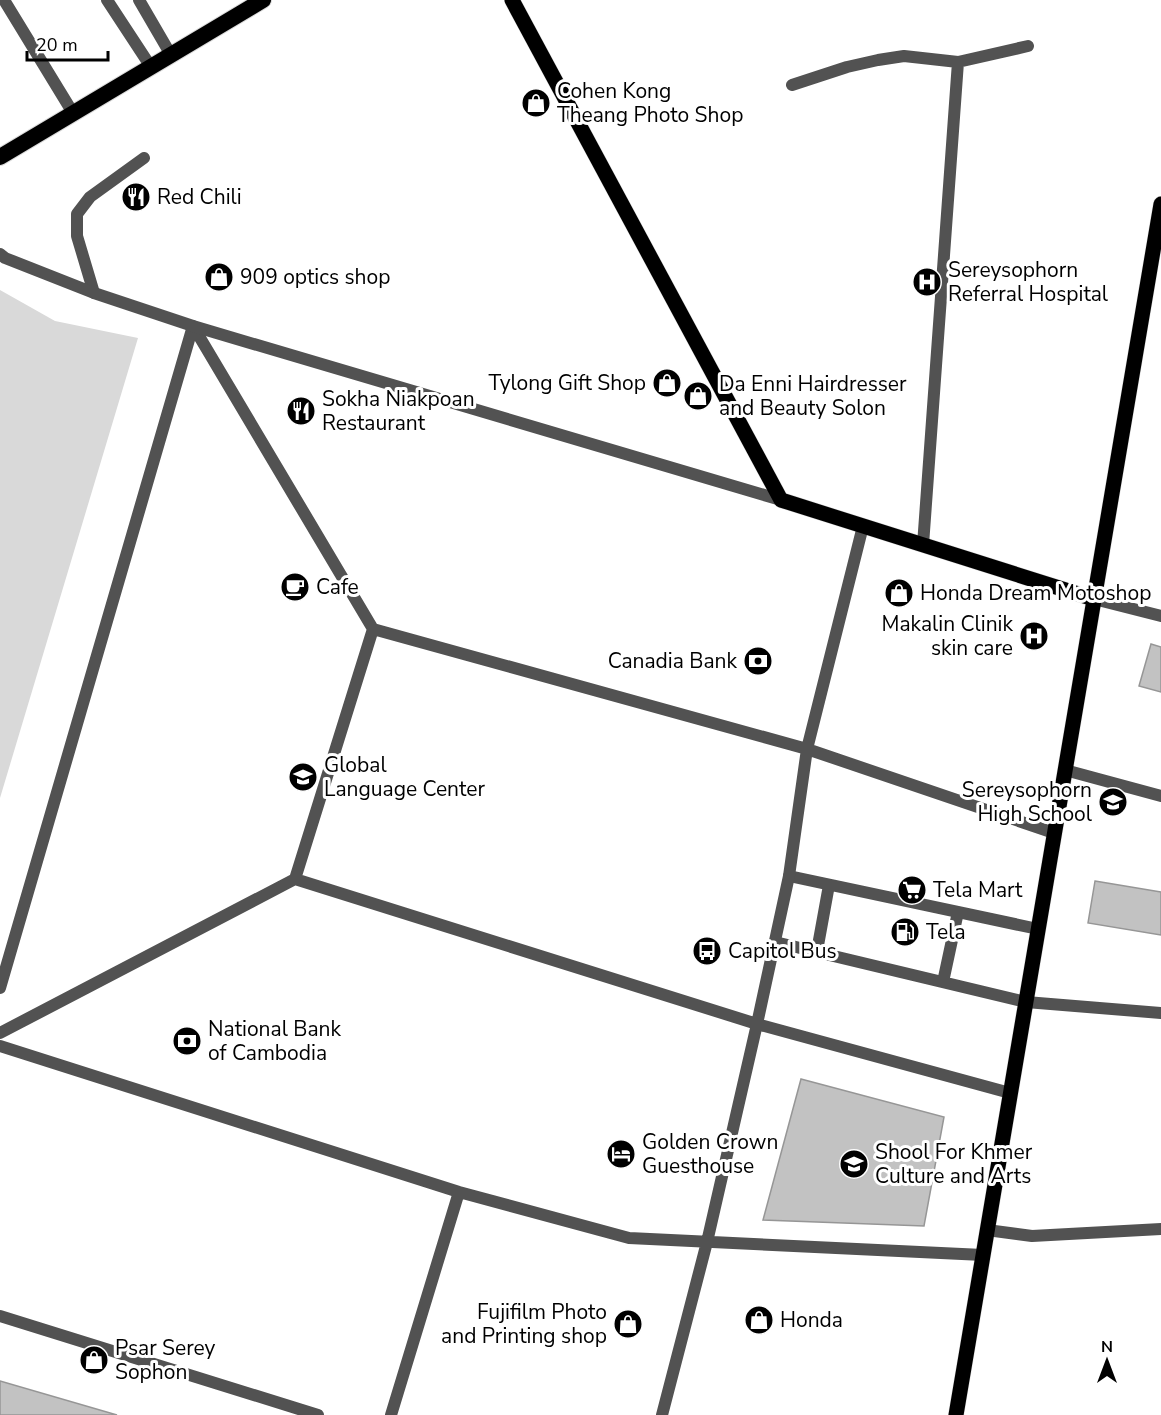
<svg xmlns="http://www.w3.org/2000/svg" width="1161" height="1415" font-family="'Nunito Sans',sans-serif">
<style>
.green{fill:#d9d9d9}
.building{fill:#c2c2c2;stroke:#969696;stroke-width:1.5}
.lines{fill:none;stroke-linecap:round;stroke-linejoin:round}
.primary-casing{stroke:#dbdbdb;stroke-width:16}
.trunk-casing{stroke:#dbdbdb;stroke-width:18}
.service{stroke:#525252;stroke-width:12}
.minor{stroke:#525252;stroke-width:12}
.tertiary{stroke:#525252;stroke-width:12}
.primary{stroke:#000;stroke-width:15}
.trunk{stroke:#000;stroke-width:16}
.labels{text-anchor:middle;stroke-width:6;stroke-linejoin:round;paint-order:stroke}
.poi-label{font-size:21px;fill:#000;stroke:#fff;text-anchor:start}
</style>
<rect width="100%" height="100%" fill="#fff"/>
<path class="green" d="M0 290 55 321 138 338 0 798Z"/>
<path class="building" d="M1151 644 1161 647V692L1139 686Z
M1095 881 1161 892V935L1088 923Z
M801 1079 944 1117 924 1226 763 1220Z
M0 1381 117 1415H0Z"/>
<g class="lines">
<g class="primary-casing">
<path id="primary" d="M512 0 781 500 1094 599
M956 1415 1161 204"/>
</g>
<g class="trunk-casing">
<path id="trunk" d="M0 157 263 0"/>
</g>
<path class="service" d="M4 0 73 113
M107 0 151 67
M139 0 171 55
M792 85 847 67 878 60 904 56 958 62 1028 46
M94 293 77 236V214L90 197 144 158
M923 545 958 62
M1065 770 1161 796
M789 876 1038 929
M775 942 1026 1002
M817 951 829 885
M943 982 958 912"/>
<path class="minor" d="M193 326 373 629 807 749 1054 833
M1094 599 1161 616
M295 879 373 629
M0 988 193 326
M1026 1002 1161 1013
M0 1033 295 879 757 1024 1010 1093
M0 1046 459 1192 629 1238 983 1255
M987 1230 1032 1236 1161 1229
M0 1316 318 1415
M391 1415 459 1192
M662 1415 707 1242 757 1024 789 876 807 749 863 526"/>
<path class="tertiary" d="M0 254 5 258 94 293 193 326 781 500"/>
<use href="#primary" class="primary"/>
<use href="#trunk" class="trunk"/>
</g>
<defs>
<g id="shop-disc" transform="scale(1.5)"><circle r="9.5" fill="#000" stroke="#fff"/><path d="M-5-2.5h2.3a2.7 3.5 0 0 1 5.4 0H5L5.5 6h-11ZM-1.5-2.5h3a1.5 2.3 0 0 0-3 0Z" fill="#fff"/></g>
<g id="restaurant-disc" transform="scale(1.5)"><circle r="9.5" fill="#000" stroke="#fff"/><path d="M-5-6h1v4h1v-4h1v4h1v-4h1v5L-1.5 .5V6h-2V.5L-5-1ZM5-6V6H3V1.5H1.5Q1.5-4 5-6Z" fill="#fff"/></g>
<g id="hospital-disc" transform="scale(1.5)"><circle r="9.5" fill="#000" stroke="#fff"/><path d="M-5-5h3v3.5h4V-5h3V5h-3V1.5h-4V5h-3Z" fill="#fff"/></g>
<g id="cafe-disc" transform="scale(1.5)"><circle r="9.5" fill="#000" stroke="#fff"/><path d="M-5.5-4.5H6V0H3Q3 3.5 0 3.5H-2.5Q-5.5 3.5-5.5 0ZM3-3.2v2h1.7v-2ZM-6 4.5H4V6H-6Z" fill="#fff"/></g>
<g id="bank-disc" transform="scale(1.5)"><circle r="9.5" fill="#000" stroke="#fff"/><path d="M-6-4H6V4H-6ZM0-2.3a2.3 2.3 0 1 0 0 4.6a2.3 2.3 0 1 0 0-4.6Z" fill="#fff"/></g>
<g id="school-disc" transform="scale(1.5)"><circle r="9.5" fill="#000" stroke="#fff"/><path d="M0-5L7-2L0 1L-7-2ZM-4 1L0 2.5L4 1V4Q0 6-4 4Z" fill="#fff"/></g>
<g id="supermarket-disc" transform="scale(1.5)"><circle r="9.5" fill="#000" stroke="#fff"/><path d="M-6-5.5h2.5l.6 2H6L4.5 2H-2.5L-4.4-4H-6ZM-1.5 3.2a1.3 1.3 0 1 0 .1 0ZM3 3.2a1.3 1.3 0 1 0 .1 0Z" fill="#fff"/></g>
<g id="fuel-disc" transform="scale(1.5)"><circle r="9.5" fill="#000" stroke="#fff"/><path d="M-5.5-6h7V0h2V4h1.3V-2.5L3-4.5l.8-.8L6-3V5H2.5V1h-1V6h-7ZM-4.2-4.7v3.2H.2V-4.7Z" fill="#fff"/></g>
<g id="bus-disc" transform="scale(1.5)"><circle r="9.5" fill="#000" stroke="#fff"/><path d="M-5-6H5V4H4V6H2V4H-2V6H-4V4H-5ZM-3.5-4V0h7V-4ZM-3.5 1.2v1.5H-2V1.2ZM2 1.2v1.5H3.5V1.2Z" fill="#fff"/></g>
<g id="hotel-disc" transform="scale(1.5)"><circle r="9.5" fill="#000" stroke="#fff"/><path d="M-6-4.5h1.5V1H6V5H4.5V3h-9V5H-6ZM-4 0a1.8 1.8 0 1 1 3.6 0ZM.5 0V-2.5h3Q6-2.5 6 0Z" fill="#fff"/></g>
</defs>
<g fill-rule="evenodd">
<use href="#shop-disc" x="536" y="103"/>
<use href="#restaurant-disc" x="136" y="197"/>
<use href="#shop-disc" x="219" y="277"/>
<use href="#hospital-disc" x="927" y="282"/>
<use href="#shop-disc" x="667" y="383"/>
<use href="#shop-disc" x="698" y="396"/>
<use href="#restaurant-disc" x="301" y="411"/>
<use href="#cafe-disc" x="295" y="587"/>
<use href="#shop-disc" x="899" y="593"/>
<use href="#hospital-disc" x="1034" y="636"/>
<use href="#bank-disc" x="758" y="661"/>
<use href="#school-disc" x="303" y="777"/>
<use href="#school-disc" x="1113" y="802"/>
<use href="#supermarket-disc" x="912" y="890"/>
<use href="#fuel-disc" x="905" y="932"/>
<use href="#bus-disc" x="707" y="951"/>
<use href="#bank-disc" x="187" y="1041"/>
<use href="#hotel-disc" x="621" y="1154"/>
<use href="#school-disc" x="854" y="1164"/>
<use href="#shop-disc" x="759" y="1320"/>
<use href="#shop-disc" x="628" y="1324"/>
<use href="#shop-disc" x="94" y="1360"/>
</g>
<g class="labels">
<g class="poi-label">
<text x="557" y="98">Cohen Kong<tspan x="557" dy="24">Theang Photo Shop</tspan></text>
<text x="157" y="204">Red Chili</text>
<text x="948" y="277">Sereysophorn<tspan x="948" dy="24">Referral Hospital</tspan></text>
<text x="240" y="284">909 optics shop</text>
<text x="646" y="390" text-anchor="end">Tylong Gift Shop</text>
<text x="719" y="391">Da Enni Hairdresser<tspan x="719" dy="24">and Beauty Solon</tspan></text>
<text x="322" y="406">Sokha Niakpoan<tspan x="322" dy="24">Restaurant</tspan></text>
<text x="316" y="594">Cafe</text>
<text x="920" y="600">Honda Dream Motoshop</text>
<text x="1013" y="631" text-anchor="end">Makalin Clinik<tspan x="1013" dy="24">skin care</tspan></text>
<text x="737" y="668" text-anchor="end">Canadia Bank</text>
<text x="324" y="772">Global<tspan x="324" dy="24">Language Center</tspan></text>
<text x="1092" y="797" text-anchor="end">Sereysophorn<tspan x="1092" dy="24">High School</tspan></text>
<text x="933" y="897">Tela Mart</text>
<text x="926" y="939">Tela</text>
<text x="728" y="958">Capitol Bus</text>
<text x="208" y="1036">National Bank<tspan x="208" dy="24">of Cambodia</tspan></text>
<text x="642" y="1149">Golden Crown<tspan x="642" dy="24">Guesthouse</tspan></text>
<text x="875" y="1159">Shool For Khmer<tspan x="875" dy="24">Culture and Arts</tspan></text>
<text x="607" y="1319" text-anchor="end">Fujifilm Photo<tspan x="607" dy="24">and Printing shop</tspan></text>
<text x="780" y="1327">Honda</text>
<text x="115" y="1355">Psar Serey<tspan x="115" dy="24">Sophon</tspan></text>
</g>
</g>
<g transform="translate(1107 1361)" stroke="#ffffff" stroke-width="4.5" paint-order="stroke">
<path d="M0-4.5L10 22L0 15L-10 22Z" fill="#000000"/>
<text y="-9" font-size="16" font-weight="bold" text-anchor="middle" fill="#000000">N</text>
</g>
<path d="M27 51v9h81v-9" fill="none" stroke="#000000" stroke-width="3"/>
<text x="36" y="51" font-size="18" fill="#000000" stroke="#ffffff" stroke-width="4.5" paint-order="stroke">20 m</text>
</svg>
